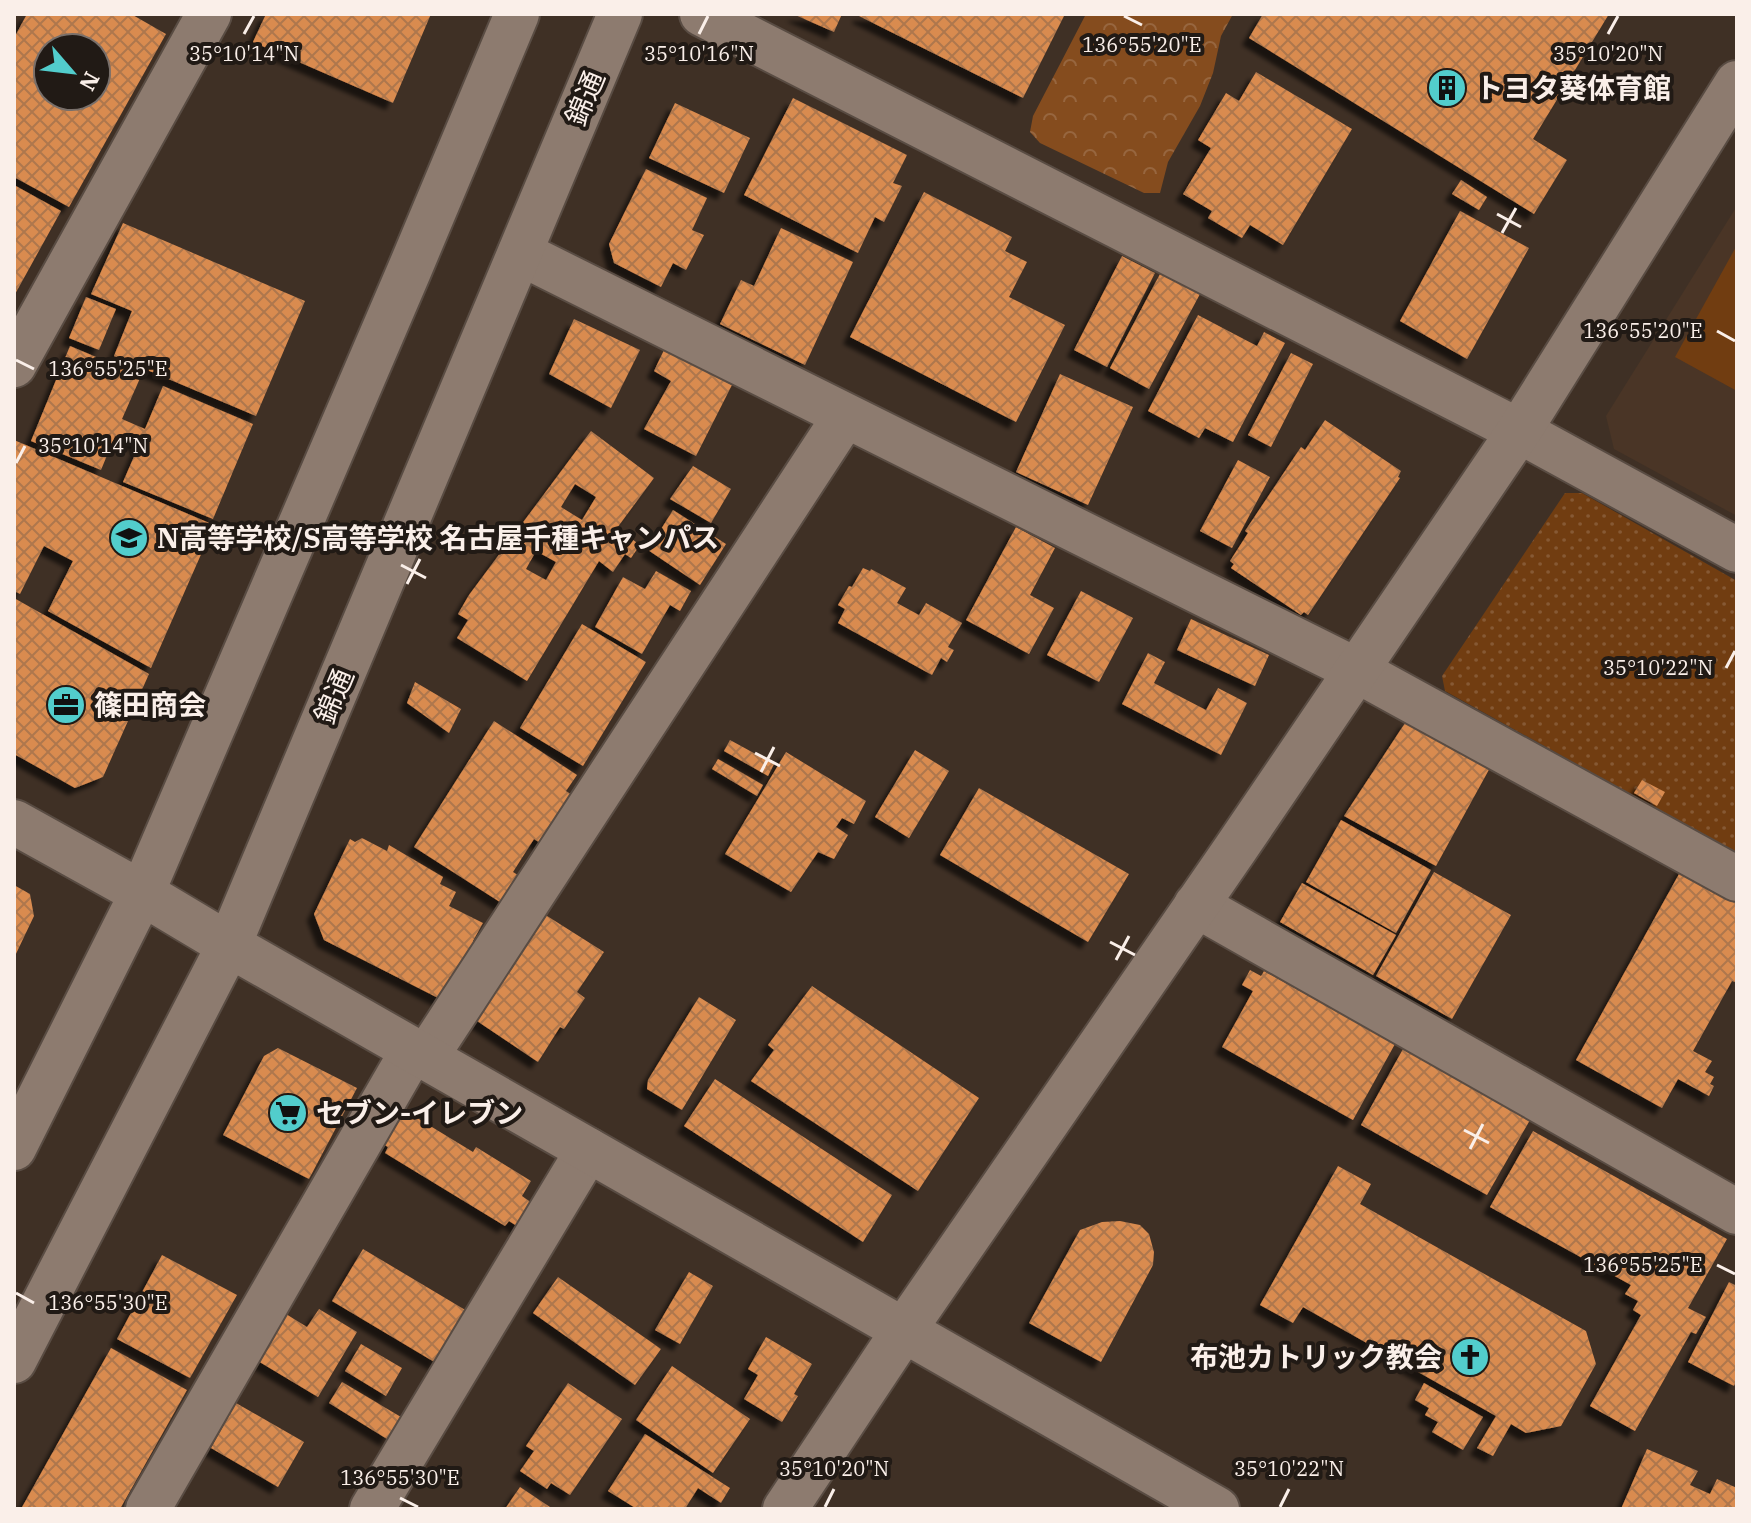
<svg xmlns="http://www.w3.org/2000/svg" width="1751" height="1523" font-family="'IBM Plex Serif','Noto Sans JP',serif">
<style>
.built{fill:#4a3526}
.green{fill:url(#green-dots)}
.forest{fill:url(#forest-crowns)}
.pitch{fill:#713d11}
.building{fill:url(#building-cross-hatch);fill-rule:evenodd;filter:url(#shadow)}
.lines{fill:none;stroke-linecap:round;stroke-linejoin:round}
.street-casing{stroke:#594c43;stroke-width:48}
.secondary-casing{stroke:#594c43;stroke-width:48}
.street{stroke:#8d7b6f;stroke-width:44}
.secondary{stroke:#8d7b6f;stroke-width:44}
.ticks{fill:none;stroke:#faefe9;stroke-width:3}
.labels{text-anchor:middle;stroke-width:8;stroke-linejoin:round;paint-order:stroke}
.poi-label{font-size:28px;font-weight:bold;fill:#faefe9;stroke:#211a15;text-anchor:start}
.street-label{font-size:28px;fill:#faefe9;stroke:#211a15}
.ticks-label{font-size:20px;text-anchor:middle;fill:#faefe9;stroke:#211a15;stroke-width:8;stroke-linejoin:round;paint-order:stroke}
</style>
<defs>
<pattern id="green-dots" width="8" height="8" patternUnits="userSpaceOnUse" patternTransform="scale(2)"><rect width="8" height="8" fill="#713d11"/><path d="M2 2h.1M6 6h.1" fill="none" stroke="#865934" stroke-width="1.8" stroke-linecap="round"/></pattern>
<pattern id="forest-crowns" width="20" height="18" patternUnits="userSpaceOnUse" patternTransform="scale(2)"><rect width="20" height="18" fill="#854c1e"/><path d="M2 6a3 3 0 1 1 6 0M12 15a3 3 0 1 1 6 0" fill="none" stroke="#97663f"/></pattern>
<pattern id="building-cross-hatch" width="8" height="8" patternUnits="userSpaceOnUse" patternTransform="scale(2)"><rect width="8" height="8" fill="#d98b50"/><path d="M0 0l8 8M0 8l8-8" fill="none" stroke="#ae774d"/></pattern>
<filter id="shadow"><feDropShadow dx="-7" dy="7" stdDeviation="2" flood-color="#0009"/></filter>
</defs>
<rect width="100%" height="100%" fill="#3f3025"/>
<path class="built" d="M1737 206V516L1614 449 1606 416Z"/>
<path class="green" d="M1565 493H1582L1737 581V853L1445 691 1442 676Z"/>
<path class="forest" d="M1086 14H1233L1221 36 1213 73 1200 106 1168 162 1160 193H1144L1040 143 1030 132 1033 116Z"/>
<path class="pitch" d="M1737 245V391L1675 357Z"/>
<path class="building" d="M27 14H131L166 34 69 207 14 177V38ZM48 48H96V96H48Z
M266 14H431L393 103 253 42Z
M793 14H842L834 32Z
M860 14H1065L1023 98 859 16Z
M1263 14H1609L1533 139 1567 160 1534 214 1249 38Z
M1256 72 1352 129 1283 245 1250 225 1242 238 1208 218 1212 211 1183 194 1211 148 1198 140 1226 93 1239 101Z
M793 98 907 155 893 183 902 186 884 222 875 217 858 253 744 195Z
M675 103 750 138 724 193 649 158Z
M646 169 707 198 692 230 704 235 686 270 673 263 661 287 614 263 609 244Z
M1461 180 1487 197 1479 210 1452 194Z
M14 185 61 211 14 296Z
M924 192 1012 237 1005 251 1027 262 1009 297 1065 325 1016 422 850 337Z
M1460 211 1529 248 1467 359 1400 321Z
M123 223 305 301 256 416 114 356 132 311 91 294Z
M781 228 853 262 805 365 720 324 741 280 754 286Z
M1122 256 1155 273 1107 367 1074 350Z
M1160 274 1200 294 1149 389 1110 368Z
M86 297 116 309 99 350 69 338Z
M1198 315 1257 346 1264 332 1285 343 1233 442 1205 428 1199 438 1148 411Z
M574 319 640 350 611 408 549 374Z
M70 346 141 376 122 419 145 429 163 386 253 424 213 519 123 482 139 445 115 436 101 470 31 441Z
M664 350 732 385 696 456 644 429 671 381 654 371Z
M1291 353 1313 364 1271 447 1248 435Z
M1060 374 1133 407 1088 505 1016 472Z
M1325 420 1401 471 1398 477 1400 478 1308 615 1304 612 1301 615 1231 568 1234 564 1230 561 1248 533 1245 531 1301 447 1305 450Z
M591 431 654 478 617 528 640 545 631 558 625 554 613 572 599 561 527 681 457 638 468 620 458 614 469 595ZM575 484 596 497 582 520 561 507ZM536 551 556 562 546 580 526 569Z
M14 440 214 525 151 668 48 611 73 561 44 546 20 594 14 591Z
M1238 460 1270 477 1232 548 1200 531Z
M693 466 731 489 711 523 670 499Z
M673 510 726 544 700 585 648 550Z
M1016 527 1055 548 1030 595 1054 608 1029 654 966 620Z
M863 568 870 571 871 569 906 588 897 603 919 615 926 603 962 623 948 647 954 650 947 662 941 658 932 675 838 623 845 609 838 605 849 586 852 587Z
M656 571 691 591 680 611 670 605 642 654 595 627 623 577 645 589Z
M1081 591 1133 618 1099 682 1047 655Z
M14 598 149 674 103 777 75 788 14 754Z
M1191 619 1269 655 1255 686 1177 650Z
M582 624 646 662 583 766 520 728Z
M1148 653 1165 662 1154 683 1206 710 1218 688 1247 703 1221 755 1122 704Z
M415 682 461 709 449 733 407 703Z
M1407 720 1491 766 1436 866 1344 816Z
M494 721 577 775 566 791 574 796 543 845 534 839 513 872 521 877 503 904 414 847Z
M730 740 774 764 768 776 724 751Z
M915 750 949 771 909 838 875 817Z
M786 752 866 801 854 824 842 818 836 827 848 835 834 859 818 852 791 892 725 854Z
M718 759 763 785 757 796 712 769Z
M1642 780 1665 792 1657 806 1634 793Z
M979 788 1129 874 1088 942 940 855Z
M1341 820 1431 870 1396 933 1306 882Z
M362 838 387 851 389 845 443 877 440 884 456 892 449 906 483 923 473 941 478 947 444 1001 324 940 314 914 350 839 355 842Z
M1684 865 1737 894V983L1732 981 1693 1051 1712 1061 1705 1072 1714 1077 1710 1084 1714 1086 1709 1096 1678 1079 1662 1108 1576 1060Z
M1434 872 1511 915 1452 1019 1376 976Z
M1302 883 1396 935 1373 975 1280 922Z
M14 885 30 894 34 916 14 958Z
M544 914 604 952 577 992 585 998 564 1029 560 1027 538 1062 474 1019Z
M1250 970 1261 976 1264 971 1395 1044 1353 1120 1222 1047 1253 991 1242 985Z
M812 986 979 1098 918 1191 751 1081 774 1050 768 1045Z
M699 997 736 1020 682 1110 647 1089 648 1080Z
M278 1048 357 1088 309 1179 223 1135 264 1056Z
M1403 1049 1530 1120 1487 1195 1361 1125Z
M715 1079 892 1195 863 1242 684 1126Z
M404 1110 473 1152 476 1147 531 1181 522 1196 535 1205 520 1228 509 1221 505 1226 385 1153 388 1147 383 1144Z
M1533 1131 1727 1239 1688 1308 1706 1317 1696 1334 1691 1332 1635 1431 1590 1406 1641 1315 1633 1310 1638 1301 1625 1294 1631 1285 1490 1207Z
M1338 1166 1371 1184 1360 1204 1586 1331 1596 1364 1561 1426 1526 1433 1511 1424 1493 1456 1477 1448 1496 1416 1303 1307 1293 1323 1260 1305Z
M1120 1221 1140 1225 1149 1234 1154 1252 1153 1265 1101 1362 1029 1323 1080 1230 1102 1222Z
M363 1249 467 1311 436 1363 332 1301Z
M162 1255 237 1295 190 1378 117 1339Z
M689 1272 713 1286 680 1344 655 1330Z
M558 1277 661 1349 635 1385 533 1313Z
M1729 1282 1737 1286V1380L1734 1386 1688 1362Z
M319 1309 357 1332 318 1397 258 1361 286 1314 307 1327Z
M766 1337 812 1364 794 1394 798 1396 782 1422 744 1399 758 1375 748 1369Z
M361 1344 402 1368 386 1396 345 1371Z
M111 1348 187 1390 120 1509H21Z
M672 1366 750 1419 713 1473 636 1420Z
M342 1382 401 1417 387 1439 329 1403Z
M568 1383 622 1419 570 1495 551 1483 547 1489 520 1471 534 1451 526 1446Z
M1424 1383 1483 1417 1463 1450 1432 1432 1438 1422 1425 1415 1429 1408 1415 1400Z
M236 1403 304 1442 278 1487 211 1448Z
M645 1434 730 1488 721 1503 698 1488 685 1509H637L608 1491Z
M1647 1449 1698 1471 1690 1485 1710 1494 1717 1479 1737 1488V1509H1621Z
M520 1487 553 1509H505Z"/>
<g class="lines">
<g class="street-casing">
<path id="street" d="M702 14 1519 431 1737 550
M520 253 1356 670 1737 879
M14 365 209 14
M1196 905 1737 1212
M426 1057 845 416
M148 1509 413 1050
M372 1509 588 1150"/>
</g>
<g class="secondary-casing">
<path id="secondary" d="M14 822 142 893 229 945 1217 1509
M14 1148 142 893 409 271 517 14
M14 1361 229 945 620 14
M785 1509 904 1330 1236 848 1519 431 1737 83"/>
</g>
<use href="#street" class="street"/>
<use href="#secondary" class="secondary"/>
</g>
<path class="ticks" d="M1124 16 1142 25M244 34 254 16M699 34 708 16M1608 34 1618 16M1497 214 1521 227M1502 233 1516 208M1717 331 1735 341M16 360 34 369M16 463 25 446M401 565 426 578M407 584 420 559M1726 668 1735 651M755 753 780 766M761 772 774 747M1110 942 1135 955M1116 960 1129 936M1464 1130 1489 1143M1470 1149 1483 1124M1717 1265 1735 1274M16 1293 34 1303M400 1498 418 1507M825 1507 834 1489M1280 1507 1289 1489"/>
<defs>
<g id="building-disc" transform="scale(2)"><circle r="9.5" fill="#52cdcc" stroke="#211a15"/><path d="M-4-6H4V6H1V3H-1V6H-4ZM-2.5-4.3h1.7v1.8h-1.7ZM.8-4.3h1.7v1.8H.8ZM-2.5-1h1.7V.8h-1.7ZM.8-1h1.7V.8H.8Z" fill="#111"/></g>
<g id="school-disc" transform="scale(2)"><circle r="9.5" fill="#52cdcc" stroke="#211a15"/><path d="M0-5L7-2L0 1L-7-2ZM-4 1L0 2.5L4 1V4Q0 6-4 4Z" fill="#111"/></g>
<g id="office-disc" transform="scale(2)"><circle r="9.5" fill="#52cdcc" stroke="#211a15"/><path d="M-6-3h4V-5.5h4V-3h4V5H-6ZM-1-4.5V-3h2v-1.5ZM-6 0V1H6V0Z" fill="#111"/></g>
<g id="supermarket-disc" transform="scale(2)"><circle r="9.5" fill="#52cdcc" stroke="#211a15"/><path d="M-6-5.5h2.5l.6 2H6L4.5 2H-2.5L-4.4-4H-6ZM-1.5 3.2a1.3 1.3 0 1 0 .1 0ZM3 3.2a1.3 1.3 0 1 0 .1 0Z" fill="#111"/></g>
<g id="church-disc" transform="scale(2)"><circle r="9.5" fill="#52cdcc" stroke="#211a15"/><path d="M-1.2-6h2.4v3.5h3.3v2.4h-3.3V6h-2.4V-.1h-3.3v-2.4h3.3Z" fill="#111"/></g>
</defs>
<g fill-rule="evenodd">
<use href="#building-disc" x="1447" y="88"/>
<use href="#school-disc" x="129" y="538"/>
<use href="#office-disc" x="66" y="705"/>
<use href="#supermarket-disc" x="288" y="1113"/>
<use href="#church-disc" x="1470" y="1357"/>
</g>
<g class="labels">
<g class="poi-label">
<text x="1475" y="98">トヨタ葵体育館</text>
<text x="157" y="548">N高等学校/S高等学校 名古屋千種キャンパス</text>
<text x="94" y="715">篠田商会</text>
<text x="316" y="1123">セブン-イレブン</text>
<text x="1442" y="1367" text-anchor="end">布池カトリック教会</text>
</g>
<g class="street-label">
<text transform="translate(585 98) rotate(-67)" y="10">錦通</text>
<text transform="translate(334 696) rotate(-67)" y="10">錦通</text>
</g>
</g>
<g class="ticks-label">
<text x="1142" y="52">136°55'20"E</text>
<text x="244" y="61">35°10'14"N</text>
<text x="699" y="61">35°10'16"N</text>
<text x="1608" y="61">35°10'20"N</text>
<text x="1643" y="338">136°55'20"E</text>
<text x="108" y="376">136°55'25"E</text>
<text x="93" y="453">35°10'14"N</text>
<text x="1658" y="675">35°10'22"N</text>
<text x="1643" y="1272">136°55'25"E</text>
<text x="108" y="1310">136°55'30"E</text>
<text x="834" y="1476">35°10'20"N</text>
<text x="1289" y="1476">35°10'22"N</text>
<text x="400" y="1485">136°55'30"E</text>
</g>
<rect width="1751" height="1523" fill="none" stroke="#faefe9" stroke-width="32"/>
<g transform="translate(72 72) rotate(118)"><circle r="38" fill="#211a15" stroke="#786f6a" stroke-width="2"/>
<path d="M0-6L14 30L0 20L-14 30Z" fill="#52cdcc"/>
<text y="-12" font-size="22" font-weight="bold" text-anchor="middle" fill="#faefe9">N</text>
</g>
</svg>
